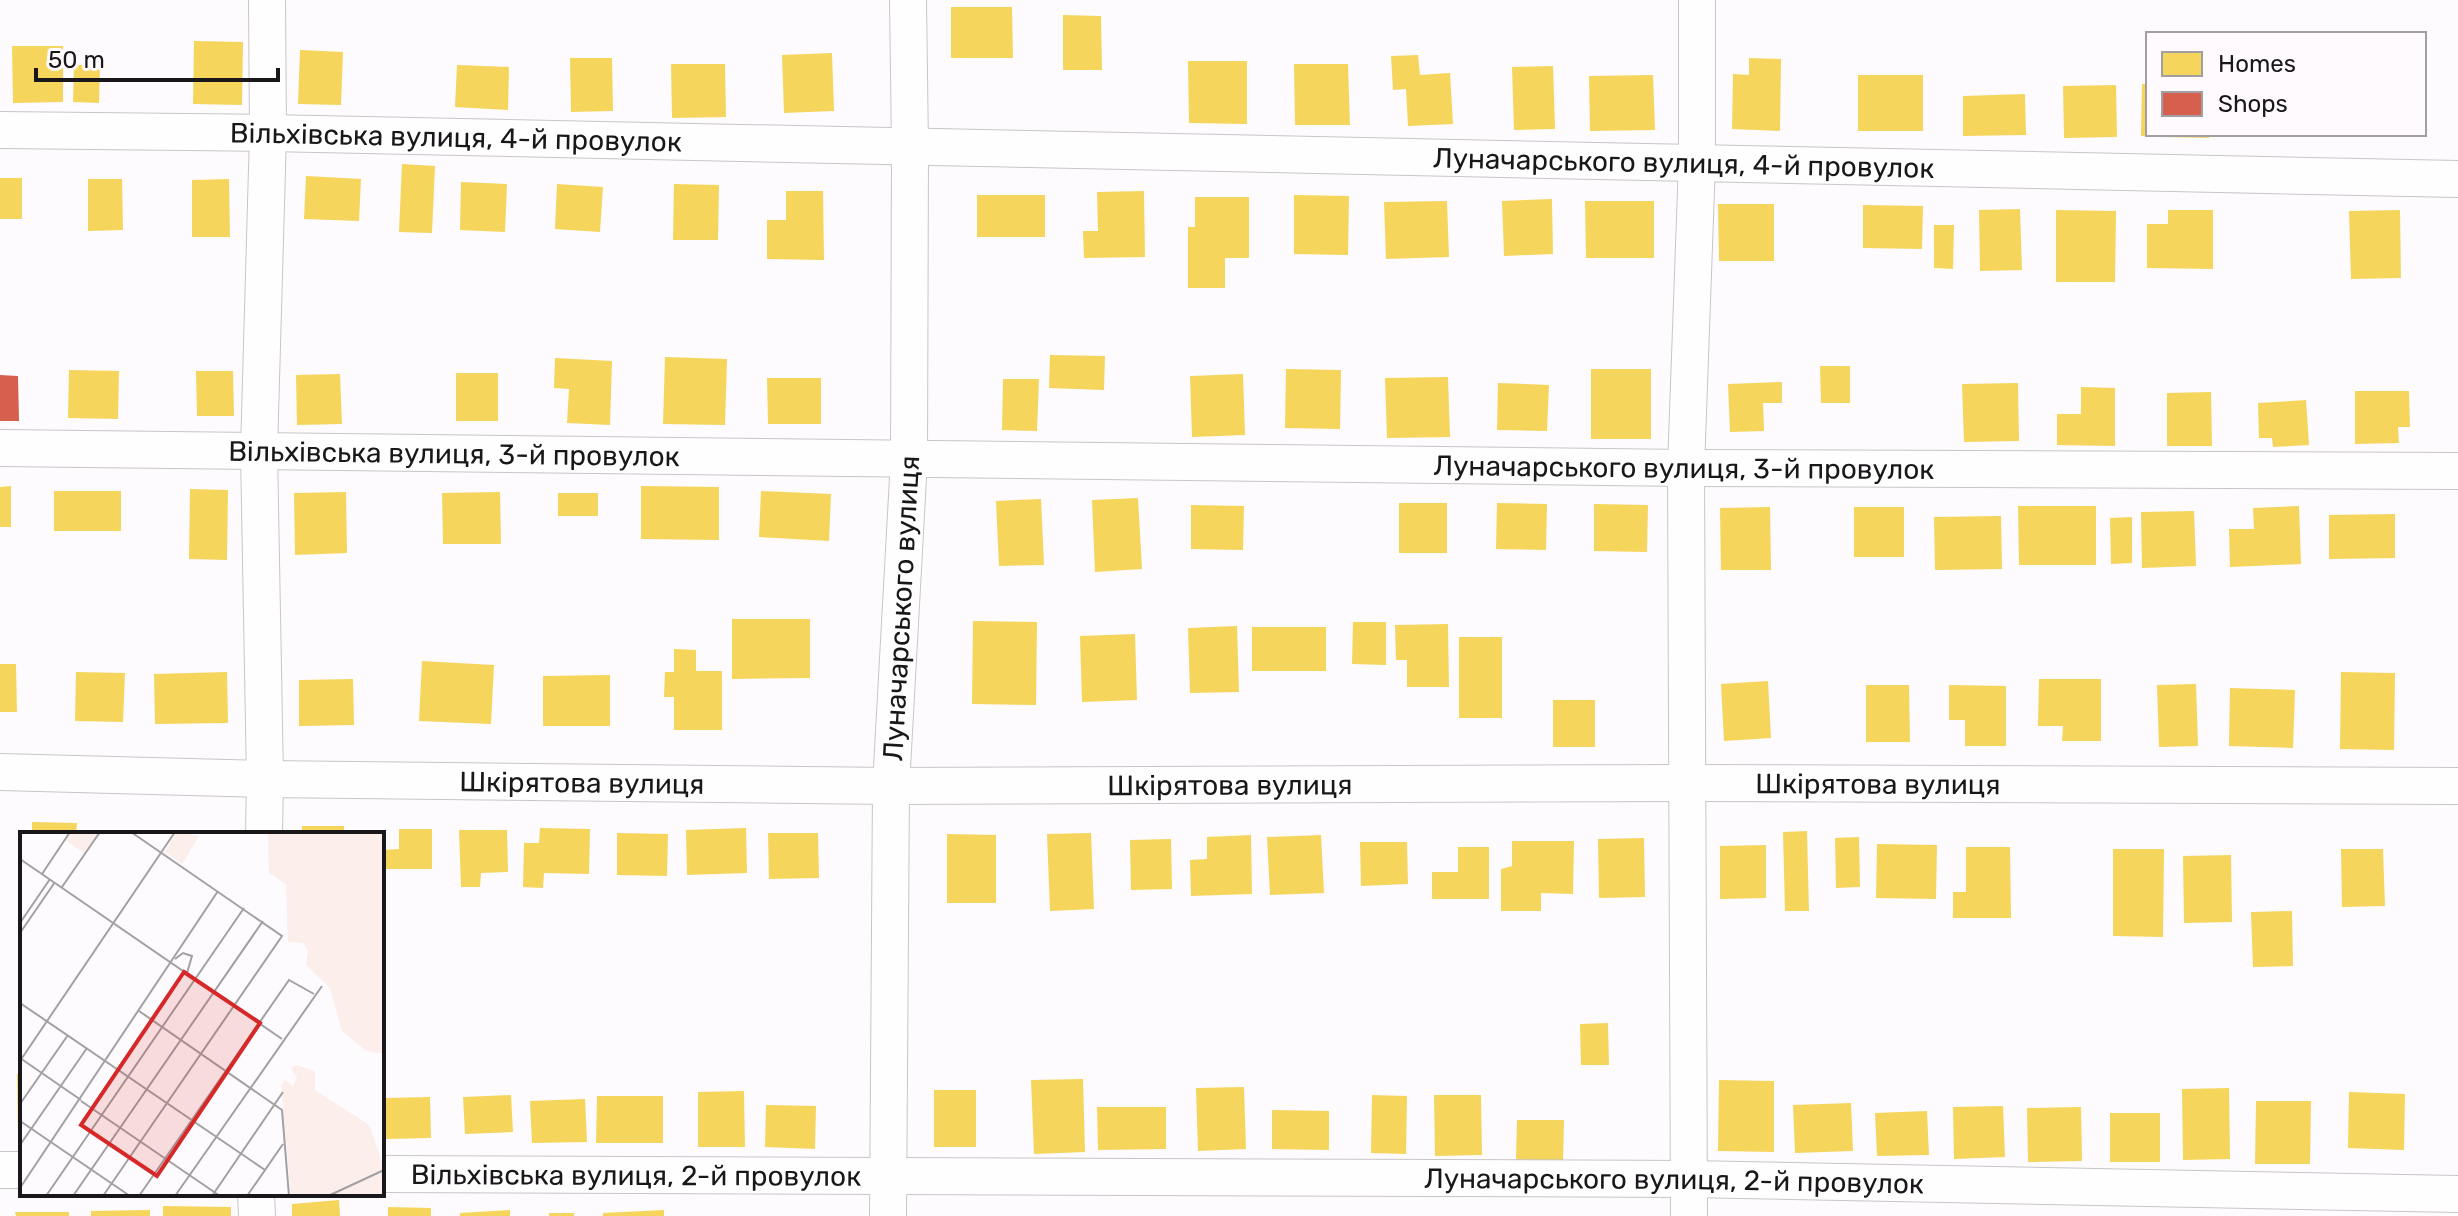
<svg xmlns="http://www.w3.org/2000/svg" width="2458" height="1216" font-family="Rubik,sans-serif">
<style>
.homes{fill:#f6d55c}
.shops{fill:#d6604d}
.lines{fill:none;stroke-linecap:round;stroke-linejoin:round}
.street-casing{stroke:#c8c5c7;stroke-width:38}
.street{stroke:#fffeff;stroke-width:36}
.labels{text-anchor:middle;stroke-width:8;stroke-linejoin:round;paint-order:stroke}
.street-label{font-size:28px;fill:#191719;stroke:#fefafe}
.inset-road{fill:none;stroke:#a2a0a2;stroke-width:2}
.view{fill:#d62828;fill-opacity:0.15;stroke:#d62828;stroke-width:4}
.inset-edge{fill:none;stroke:#191719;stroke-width:4}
</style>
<rect width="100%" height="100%" fill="#fdfbfd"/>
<path class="homes" d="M951 7H1012L1013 58H951Z
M1063 15 1101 16 1102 70H1063Z
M194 41 243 42 242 105 193 104Z
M12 46H63V102L13 103Z
M300 50 343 52 341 105 298 104Z
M832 53 834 111 784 113 782 55Z
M1418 55 1420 75 1450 73 1453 124 1408 126 1406 89 1393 90 1391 56Z
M570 58H612L613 111 571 112Z
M1749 58 1781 59 1780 131 1732 129 1733 74 1749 75Z
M1188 61H1247V124L1189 123Z
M671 64H725L726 117 672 118Z
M1294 64H1348L1350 125H1295Z
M74 65H100L99 103 73 102Z
M457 65 509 67 508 110 455 107Z
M1553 66 1555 129 1514 130 1512 67Z
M1653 75 1655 130 1590 131 1589 76Z
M1858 75H1923V131H1858Z
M2142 84H2148V136H2141Z
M2116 85 2117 137 2064 138 2063 86Z
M2025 94 2026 135 1963 136V96Z
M2161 134H2209V138L2161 137Z
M402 164 435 166 432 233 399 232Z
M306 176 361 179 359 221 304 219Z
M0 178H22V219H0Z
M88 179H122L123 230 88 231Z
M229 179 230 237H192V180Z
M461 182 507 184 505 232 460 230Z
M557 184 603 187 600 232 555 229Z
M674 184 719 185 718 240H673Z
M786 191H823L824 260 767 259V220H786Z
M1144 191 1145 257 1084 258 1083 231H1098L1097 192Z
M977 195H1045V237H977Z
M1294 195 1349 196 1348 255 1294 254Z
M1195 197H1249V258H1225V288H1188V227H1195Z
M1552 199 1553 254 1504 256 1502 201Z
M1447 201 1449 257 1386 259 1384 202Z
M1585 201H1654V258H1586Z
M1718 204H1774V261H1719Z
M1863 205 1923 206 1922 249 1863 248Z
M2020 209 2022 270 1980 271 1979 210Z
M2056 210 2116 211 2115 282H2056Z
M2168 210H2213V269L2147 268V224H2168Z
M2400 210 2401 278 2351 279 2349 211Z
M1934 225H1954L1953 269 1934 268Z
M1050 355 1105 356 1104 390 1049 388Z
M665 357 727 359 725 425 663 424Z
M555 358 612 361 610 425 567 423 569 389 554 388Z
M1820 366H1850V403H1821Z
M1286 369 1341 370 1340 429 1285 428Z
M1591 369H1651V439H1591Z
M69 370 119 371 118 419 68 418Z
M196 371H233L234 416H197Z
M456 373H498V421H456Z
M340 374 342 424 297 425 296 375Z
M1243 374 1245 435 1192 437 1190 376Z
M1448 377 1450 437 1387 438 1385 378Z
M767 378H821V424H768Z
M1003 379H1039L1037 431 1002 430Z
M1782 382V403H1763L1764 431 1730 432 1728 384Z
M1498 383 1549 385 1547 431 1497 430Z
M2018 383 2019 441 1964 442 1962 384Z
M2081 387 2115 388V446L2057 445V414H2081Z
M2355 391H2409L2410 427H2398L2399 443 2355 444Z
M2211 392 2212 446H2167V393Z
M2306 400 2309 445 2273 447 2272 438H2259L2258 403Z
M11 486V527H0V487Z
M641 486 719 487V540L641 539Z
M190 489 228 490 227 560 189 559Z
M54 491H121V531H54Z
M761 491 831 494 829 541 759 537Z
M346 492 347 553 295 555 294 493Z
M500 492 501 544H443L442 493Z
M558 493H598V516H558Z
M1138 498 1142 569 1095 572 1092 500Z
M1041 499 1044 565 999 566 996 501Z
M1399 503H1447V553H1399Z
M1497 503 1547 504 1546 550 1496 549Z
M1594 504 1648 505 1647 552 1594 551Z
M1191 505 1244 506 1243 550 1191 549Z
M2018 506H2096V565H2019Z
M2299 506 2301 564 2230 567 2229 529H2254L2253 508Z
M1770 507 1771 570H1721L1720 508Z
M1854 507H1904V557H1854Z
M2194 511 2196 566 2142 568 2141 512Z
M2395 514V558L2329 559V515Z
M2001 516 2002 569 1935 570 1934 517Z
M2132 517V563L2111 564 2110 518Z
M732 619H810V678L732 679Z
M973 621 1037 622 1036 705 972 704Z
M1353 622H1386V665L1352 664Z
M1448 624 1449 687H1407V660H1396L1395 625Z
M1237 626 1239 692 1190 693 1188 628Z
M1252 627H1326V671H1252Z
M1135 634 1137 700 1082 702 1080 636Z
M1459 637H1502V718H1459Z
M674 649 696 650V671H722V730H674V697H664L665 672H674Z
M422 661 494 665 491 724 419 721Z
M0 664H16L17 712H0Z
M76 672 125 673 123 722 75 721Z
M227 672 228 723 155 724 154 674Z
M2341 672 2395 673 2394 750 2340 749Z
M610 675V726H543V676Z
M353 679 354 725 299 726V680Z
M2039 679H2101V741H2062L2063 726H2038Z
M1768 681 1771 738 1724 741 1721 684Z
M2196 684 2198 746 2159 747 2157 685Z
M1866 685H1909L1910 742H1866Z
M1949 685 2006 686V746H1965V720H1949Z
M2230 688 2295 690 2293 748 2229 746Z
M1553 700H1595V747H1553Z
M32 822 77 823 76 834H32Z
M302 826H344V834H302Z
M540 828 590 829 589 874 544 873 543 888 523 887 524 843H539Z
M746 828 747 873 687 875 686 830Z
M399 829H432V869H382V850L399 849Z
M107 830 168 831V834H107Z
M459 830H507L508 872 481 873 480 887H461Z
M186 831H227V834H186Z
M1807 831 1809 911H1785L1783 832Z
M617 833 668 834 667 876 617 875Z
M768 833H818L819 878 769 879Z
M1091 833 1094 909 1050 911 1047 834Z
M947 834 996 835V903H947Z
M1251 835 1252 894 1191 896 1190 860 1207 859V837Z
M1321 835 1324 893 1270 895 1267 837Z
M1859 837 1860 887 1836 888 1835 838Z
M1644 838 1645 897 1599 898 1598 839Z
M1171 839 1172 889 1131 890 1130 840Z
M1512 841H1574L1573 894 1541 893V911H1501V869L1512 866Z
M1360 842H1407L1408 884 1361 886Z
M1877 844 1937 845 1936 899 1876 898Z
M1766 845V898L1720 899V846Z
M1458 847H1489V899H1432V872H1458Z
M1966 847H2010L2011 918H1953V892H1966Z
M2113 849H2164L2163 937 2113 936Z
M2341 849H2383L2385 906 2342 907Z
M2231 855 2232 922 2184 923 2183 856Z
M2292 911 2293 966 2253 967 2251 912Z
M1608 1023 1609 1065H1581L1580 1024Z
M17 1074H22V1136H18Z
M1083 1079 1085 1152 1034 1154 1031 1080Z
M1719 1080 1774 1081V1152L1718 1151Z
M1244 1087 1246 1149 1198 1151 1196 1088Z
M2229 1088 2230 1159 2183 1160 2182 1089Z
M934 1090H976V1147H934Z
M744 1091 745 1147H698V1092Z
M2349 1092 2405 1094 2404 1150 2348 1148Z
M511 1095 513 1132 465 1134 463 1097Z
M1372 1095 1407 1096 1406 1154 1371 1153Z
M1434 1095H1481L1482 1155 1435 1156Z
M597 1096H663V1143H596Z
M430 1097 431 1138 386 1139 385 1098Z
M585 1099 587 1142 532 1143 530 1101Z
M2256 1101H2311L2310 1164H2255Z
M1851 1103 1853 1151 1795 1153 1793 1105Z
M766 1105 816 1106 815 1149 765 1147Z
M2003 1106 2005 1157 1954 1159 1953 1107Z
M1097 1107H1166V1149L1098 1150Z
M2081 1107 2082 1161 2028 1162 2027 1108Z
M1272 1110 1329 1111V1150L1272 1149Z
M1927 1111 1929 1155 1877 1156 1875 1113Z
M2110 1113H2160V1162H2110Z
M1517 1120H1564L1563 1161 1516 1160Z
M339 1200 340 1216H292V1204Z
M163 1206 231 1207V1216H163Z
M388 1207 431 1208V1216H388Z
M150 1210V1216H91V1211Z
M510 1210V1216H460V1213Z
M664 1210V1216H603V1213Z
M15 1212H69V1216H16Z
M549 1213H574V1216H549Z"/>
<path class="shops" d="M0 375 18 376 19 421H0Z"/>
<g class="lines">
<g class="street-casing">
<g id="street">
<path id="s1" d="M0 130 268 133 2458 179"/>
<path id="s2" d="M0 448 1686 468 2458 471"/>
<path id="s3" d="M0 772 265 779 891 786 1687 783 2458 786"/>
<path d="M264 834 265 779 259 451 268 133 267 0"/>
<path d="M0 1170H22"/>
<path id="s4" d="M382 1174 1690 1179 2458 1194"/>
<path d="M256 1194 257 1216"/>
<path id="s5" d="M888 1216 891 786 909 460 910 148 908 0"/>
<path d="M1689 1216 1686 468 1697 162V0"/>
</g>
</g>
<use href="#street" class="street"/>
</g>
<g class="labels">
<g class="street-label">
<text dy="10" stroke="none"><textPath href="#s1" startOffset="456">Вільхівська вулиця, 4-й провулок</textPath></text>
<text dy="10" stroke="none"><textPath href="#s1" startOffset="1684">Луначарського вулиця, 4-й провулок</textPath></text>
<text dy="10" stroke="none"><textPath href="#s2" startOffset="454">Вільхівська вулиця, 3-й провулок</textPath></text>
<text dy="10" stroke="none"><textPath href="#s2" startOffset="1684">Луначарського вулиця, 3-й провулок</textPath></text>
<text dy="10" stroke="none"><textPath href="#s5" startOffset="608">Луначарського вулиця</textPath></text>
<text dy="10" stroke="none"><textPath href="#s3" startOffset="582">Шкірятова вулиця</textPath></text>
<text dy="10" stroke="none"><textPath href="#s3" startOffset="1878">Шкірятова вулиця</textPath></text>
<text dy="10" stroke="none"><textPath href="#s3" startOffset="1230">Шкірятова вулиця</textPath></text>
<text dy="10" stroke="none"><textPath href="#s4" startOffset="254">Вільхівська вулиця, 2-й провулок</textPath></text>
<text dy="10" stroke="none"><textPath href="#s4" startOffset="1292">Луначарського вулиця, 2-й провулок</textPath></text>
</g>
</g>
<g transform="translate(20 832)">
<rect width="364" height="364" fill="#fdfbfd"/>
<path d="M50 0H80L65 22 45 8ZM157 0 179 4 162 32 145 20ZM248 0H364V222L346 219 322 199 310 156 286 133 288 119 283 111 268 110 266 52 249 41ZM276 233 295 239V258L349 293 364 335V364H271L261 253 264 248 273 254 277 246 271 236Z" fill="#fbeeeb"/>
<path class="inset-road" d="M0 27 262 207M22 42 50 0M42 55 80 0M0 91 30 47M0 101 35 50M155 127 163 121 172 124 167 141M0 171 245 338M119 179 262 278 269 364M0 226 61 268M0 229 155 0M364 246V274M61 269 200 364M0 272 48 203M0 289 110 364M0 313 67 216M0 356 198 59M26 364 224 76M53 364 243 89M83 364 262 104 111 0M119 364 269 148 294 162M155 364 302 154M192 364 263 260M227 364 263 312M308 364 364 338"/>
<path class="view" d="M164 140 240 191 137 344 61 293Z"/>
<rect width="364" height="364" class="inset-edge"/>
</g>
<rect x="2146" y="32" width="280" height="104" fill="#fefafe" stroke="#a29fa2" stroke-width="2"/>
<rect x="2162" y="52" width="40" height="24" fill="#f6d55c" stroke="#a29fa2" stroke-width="2"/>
<text x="2218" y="72" font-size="24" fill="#191719">Homes</text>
<rect x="2162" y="92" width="40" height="24" fill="#d6604d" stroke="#a29fa2" stroke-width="2"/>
<text x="2218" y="112" font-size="24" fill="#191719">Shops</text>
<path d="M36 68v12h242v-12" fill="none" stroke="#191719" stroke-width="4"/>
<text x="48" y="68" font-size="24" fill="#191719" stroke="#fefafe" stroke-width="6" paint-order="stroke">50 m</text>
</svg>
